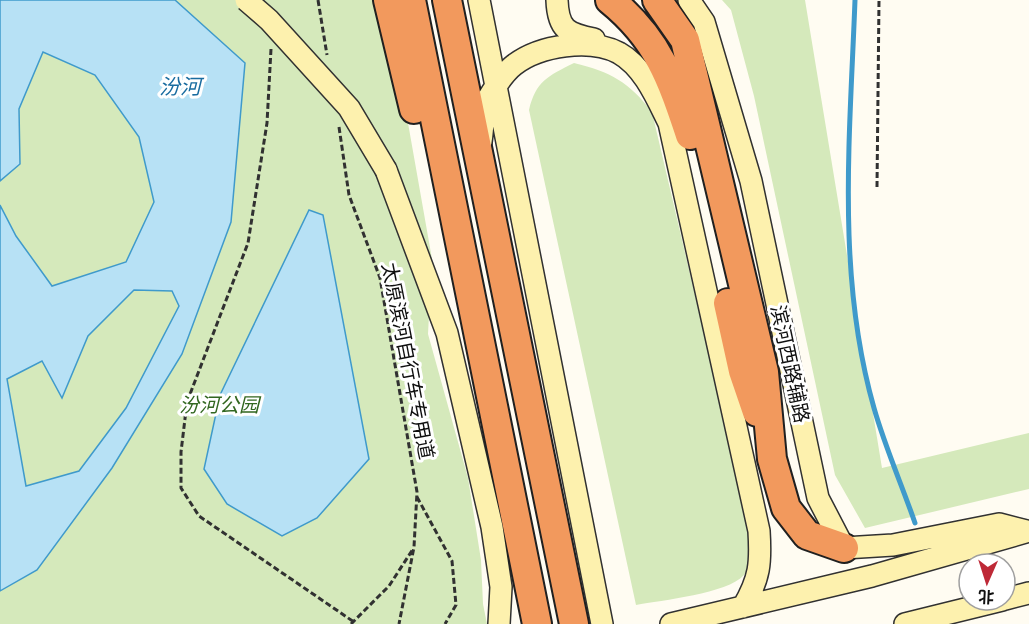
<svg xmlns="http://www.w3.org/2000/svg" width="1029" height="624" font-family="'Libre Baskerville','Noto Sans SC',serif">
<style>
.green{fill:#d5e9bb}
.water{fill:#b7e1f5;stroke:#3f9acb;stroke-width:1.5;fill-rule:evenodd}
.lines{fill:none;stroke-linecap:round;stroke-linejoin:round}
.stream{stroke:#3f9acb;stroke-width:5}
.secondary-casing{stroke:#313131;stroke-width:24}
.highway-casing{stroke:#202020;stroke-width:32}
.path{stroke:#313131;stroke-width:3;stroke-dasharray:6 3;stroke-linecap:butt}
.secondary{stroke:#fdf1ae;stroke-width:21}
.highway{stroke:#f2995d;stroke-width:28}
.secondary-bridge-casing{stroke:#313131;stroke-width:24;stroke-linecap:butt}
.secondary-bridge{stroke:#fdf1ae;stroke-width:21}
.labels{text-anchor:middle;stroke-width:6;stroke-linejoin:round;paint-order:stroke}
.street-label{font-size:20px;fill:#0f0f0f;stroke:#fff}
.park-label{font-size:20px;font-style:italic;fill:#326720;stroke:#fff}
.water-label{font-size:21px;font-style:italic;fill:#196ca0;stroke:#fff}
</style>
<rect width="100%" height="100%" fill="#fffcf2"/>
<path class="green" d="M0 0H372L408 123 432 259 428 334 468 478 481 560 483 604 487 624H0Z
M722 0H805L882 468 1029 433V489L865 528 835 475 754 96 731 10Z
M574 63C611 72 629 82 652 112L751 534C750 547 753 565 744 575 727 594 662 600 636 605L529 110C536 81 548 76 574 63Z"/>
<path class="water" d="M0 0H175L245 63 231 222 182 354 112 468 37 570 0 591V205L16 236 52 286 126 262 154 202 139 137 95 75 43 52 19 109 20 164 0 181ZM134 290 172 291 179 306 126 408 79 471 26 486 7 379 42 361 62 398 88 336Z
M309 210 323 215 369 459 317 518 282 536 227 504 204 469 220 395Z"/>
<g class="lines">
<path class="stream" d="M855 0C850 136 836 275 874 408 885 447 902 485 915 523"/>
<g class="secondary-casing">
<path id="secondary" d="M479 0 602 624
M557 0C558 29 567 34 594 39
M689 0 704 22 751 181 818 498 844 548 893 545 999 524 1027 531
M481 142C483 129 483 109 489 97 495 87 505 72 514 65 540 45 590 38 619 53 644 67 657 99 669 123L759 531C761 563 760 578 743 607
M386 170 447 333 492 527 501 587 499 624
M1005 599 1029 593
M671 624 872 576 1026 532
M905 624 1002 600"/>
</g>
<g class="highway-casing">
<path id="highway" d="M388 0 414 109
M411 0 537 624
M447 0 574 624
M610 0C658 39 671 78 690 135
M657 0 685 40 764 372 772 459 786 508 807 535 844 548
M728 303 743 371 757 412"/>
</g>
<path class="path" d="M318 0 327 55
M271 49 267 123 248 243 187 402 181 452V488L199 516 354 622
M339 127 349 195 380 278 417 492 414 547 399 624
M877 187 879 0
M417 497 452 561 456 605 445 624
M351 624 389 586 413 549"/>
<use href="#secondary" class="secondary"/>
<use href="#highway" class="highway"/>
<g class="secondary-bridge-casing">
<path id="secondary-bridge" d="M246 0 269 20 349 108 386 170"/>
</g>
<use href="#secondary-bridge" class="secondary-bridge"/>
</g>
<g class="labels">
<g class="street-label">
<text transform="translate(408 361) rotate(79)" y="7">太原滨河自行车专用道</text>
<text transform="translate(790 364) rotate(78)" y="7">滨河西路辅路</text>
</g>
<g class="park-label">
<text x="219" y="412">汾河公园</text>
</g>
<g class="water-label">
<text x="180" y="94">汾河</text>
</g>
</g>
<g transform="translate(987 582) rotate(183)"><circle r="28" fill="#ffffff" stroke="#9f9f9f" stroke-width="1.5"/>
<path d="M0-4.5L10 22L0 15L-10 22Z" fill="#be2937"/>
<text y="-9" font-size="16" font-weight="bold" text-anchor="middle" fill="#0f0f0f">北</text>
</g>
</svg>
